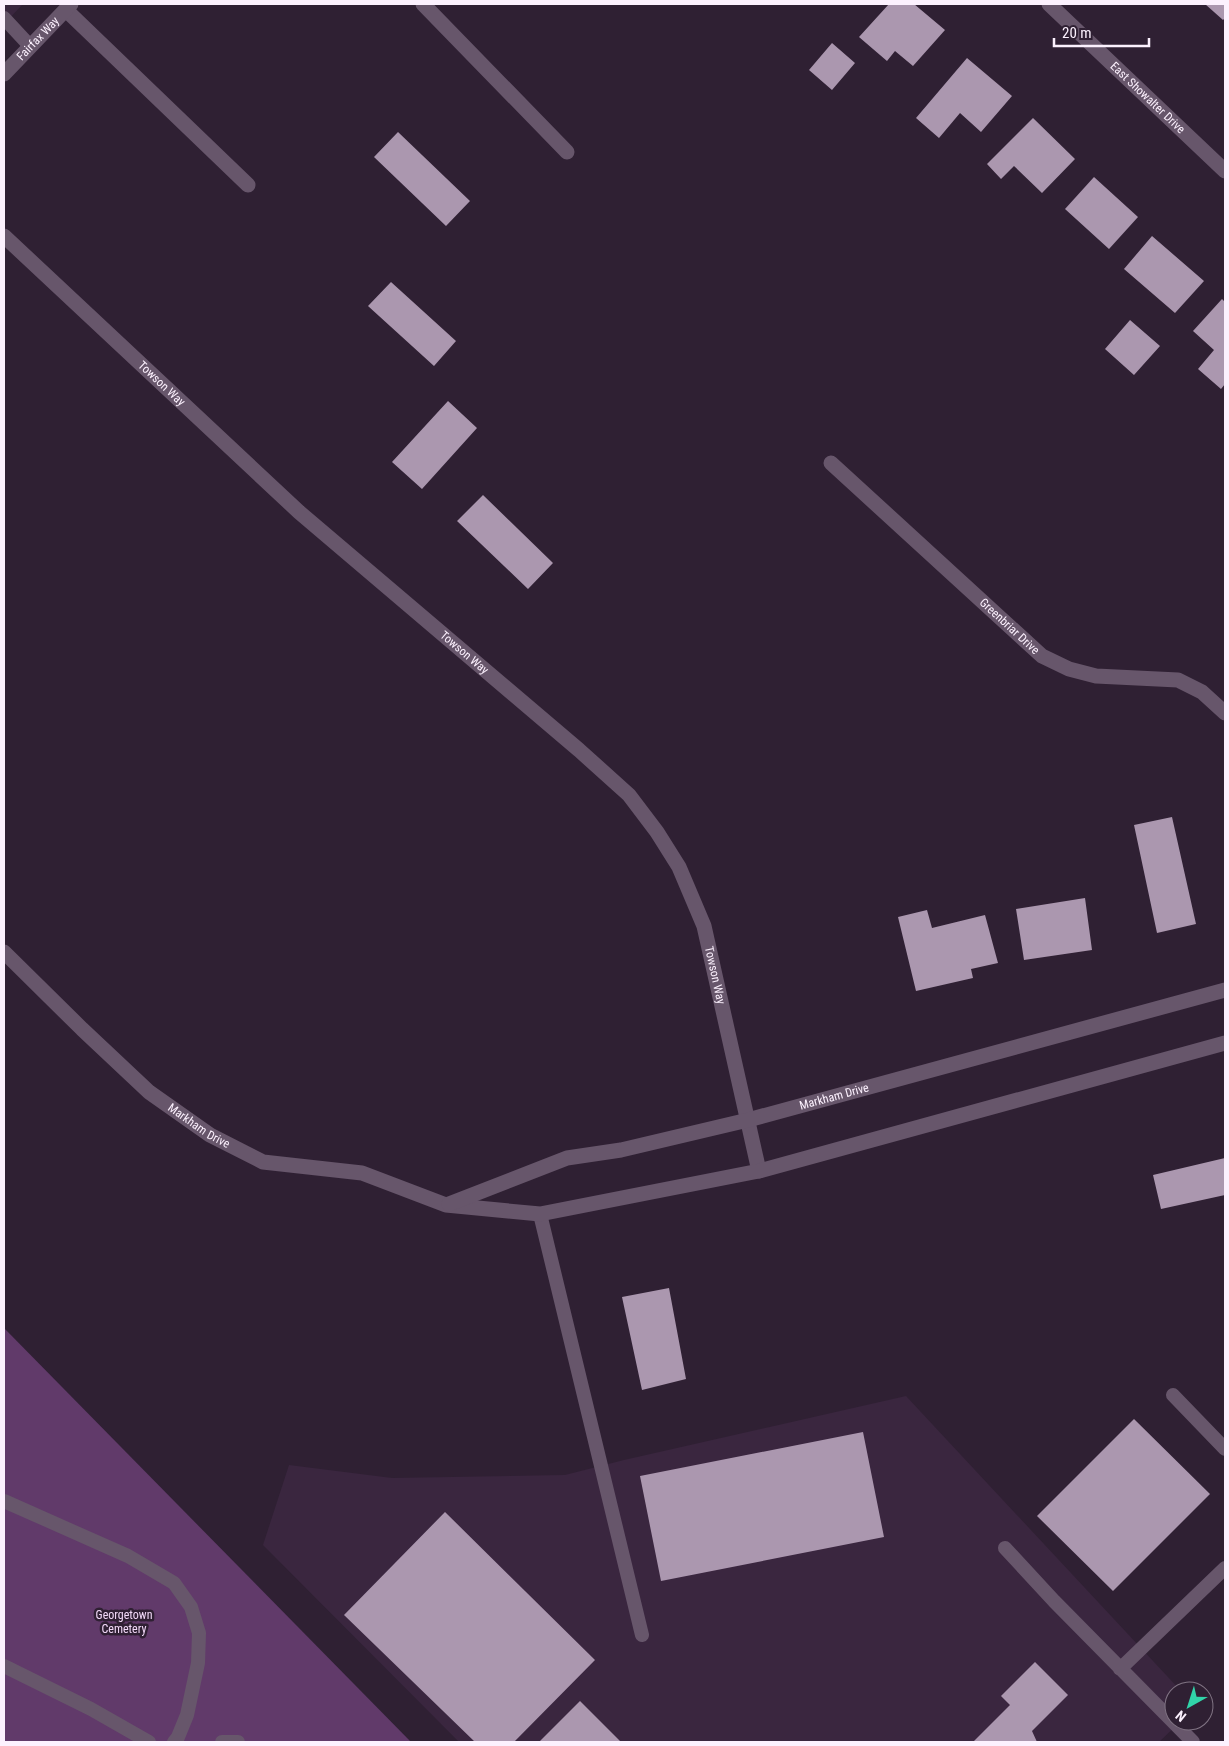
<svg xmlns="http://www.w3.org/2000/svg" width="1229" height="1746" font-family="'Roboto Condensed',sans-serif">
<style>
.built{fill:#3a263f}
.green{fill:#613a6a}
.building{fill:#ab97af}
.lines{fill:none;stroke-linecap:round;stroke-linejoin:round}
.lane{stroke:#67566b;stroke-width:14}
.street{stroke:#67566b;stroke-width:15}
.labels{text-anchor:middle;stroke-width:5;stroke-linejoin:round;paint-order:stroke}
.street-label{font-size:12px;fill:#fcf1fe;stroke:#2f2033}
.park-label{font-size:12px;fill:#f2d9f8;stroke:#2f2033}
</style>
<rect width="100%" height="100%" fill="#2f2033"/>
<path class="built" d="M4 4H23L4 24Z
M906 1396 1181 1691H1174V1721H1181L1159 1742H459L263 1545 289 1465 392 1478 565 1475 624 1460Z"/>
<path class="green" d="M4 1328 411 1742H4Z"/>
<path class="building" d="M889 4H914L945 30 913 66 895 51 887 61 859 37Z
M1205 4H1225V18L1223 20Z
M832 43 855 63 832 90 809 70Z
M967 58 1012 96 981 132 960 113 939 138 916 118Z
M1033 118 1075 159 1042 193 1014 166 1001 179 987 164Z
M398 132 470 201 446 226 374 157Z
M1094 177 1138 217 1109 249 1065 209Z
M1152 236 1204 281 1175 313 1124 269Z
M391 282 456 341 434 366 368 306Z
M1222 299 1225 302V384L1221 389 1198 369 1214 350 1193 331Z
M1130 320 1160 346 1134 375 1105 349Z
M448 401 477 428 422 489 392 462Z
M483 495 553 563 528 589 457 521Z
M1172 817 1196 924 1157 933 1134 825Z
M1085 898 1092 950 1024 960 1016 909Z
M927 910 932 928 985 915 998 963 971 969 973 978 916 991 898 917Z
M1225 1158V1195L1161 1209 1153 1175Z
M669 1288 686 1379 642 1390 622 1297Z
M1134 1419 1210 1494 1113 1591 1037 1516Z
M863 1432 884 1537 661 1581 640 1476Z
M445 1512 595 1660 514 1742H475L344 1615Z
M1035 1662 1068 1695 1032 1731 1037 1742H973L1010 1705 1001 1696Z
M580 1701 621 1742H539Z"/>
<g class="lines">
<path class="lane" d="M4 18 30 46
M540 1214 642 1635
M1173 1395 1225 1449
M4 1501 128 1556 174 1583 191 1607 199 1633 198 1663 187 1715 178 1737 174 1742
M1005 1548 1054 1601 1193 1742
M4 1666 91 1709 149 1742
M1120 1669 1225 1568
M222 1742H238"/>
<g class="street">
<path d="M423 4 567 152"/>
<path id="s1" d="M1049 4 1225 171"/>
<path d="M66 10 248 185"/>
<path id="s2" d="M4 74 71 4"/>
<path id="s3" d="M4 236 299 512 579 750 629 795 657 832 679 867 704 926 759 1171"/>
<path id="s4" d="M831 463 1042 656 1069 669 1096 676 1178 680 1202 692 1225 713"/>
<path id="s5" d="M4 952 82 1029 149 1092 210 1135 263 1162 362 1173 446 1205 540 1214 759 1171 1225 1043"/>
<path id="s6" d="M449 1204 567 1158 621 1150 748 1120 1225 990"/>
</g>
</g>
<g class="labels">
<g class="street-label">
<text dy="4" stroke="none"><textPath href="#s2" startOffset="49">Fairfax Way</textPath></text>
<text dy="4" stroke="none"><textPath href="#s1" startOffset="136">East Showalter Drive</textPath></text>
<text dy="4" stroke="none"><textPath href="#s3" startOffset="216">Towson Way</textPath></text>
<text dy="4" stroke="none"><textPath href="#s4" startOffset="242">Greenbriar Drive</textPath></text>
<text dy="4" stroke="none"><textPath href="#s3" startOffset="621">Towson Way</textPath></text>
<text dy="4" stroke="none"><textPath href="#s3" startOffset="1041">Towson Way</textPath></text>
<text dy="4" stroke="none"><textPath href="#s6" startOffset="401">Markham Drive</textPath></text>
<text dy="4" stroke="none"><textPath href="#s5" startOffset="262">Markham Drive</textPath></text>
</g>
<g class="park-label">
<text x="124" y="1619">Georgetown<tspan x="124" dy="14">Cemetery</tspan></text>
</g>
</g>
<rect width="1229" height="1746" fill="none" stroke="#fcf1fe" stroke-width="10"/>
<g transform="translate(1189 1706) rotate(219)"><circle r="24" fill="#2f2033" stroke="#817484"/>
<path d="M0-4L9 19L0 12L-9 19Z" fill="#31d4a9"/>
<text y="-8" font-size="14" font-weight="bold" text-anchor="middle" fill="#fcf1fe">N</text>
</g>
<path d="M1054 38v8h95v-8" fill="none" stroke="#fcf1fe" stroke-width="2.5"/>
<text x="1062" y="38" font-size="15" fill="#fcf1fe" stroke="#2f2033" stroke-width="4" paint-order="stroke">20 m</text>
</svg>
